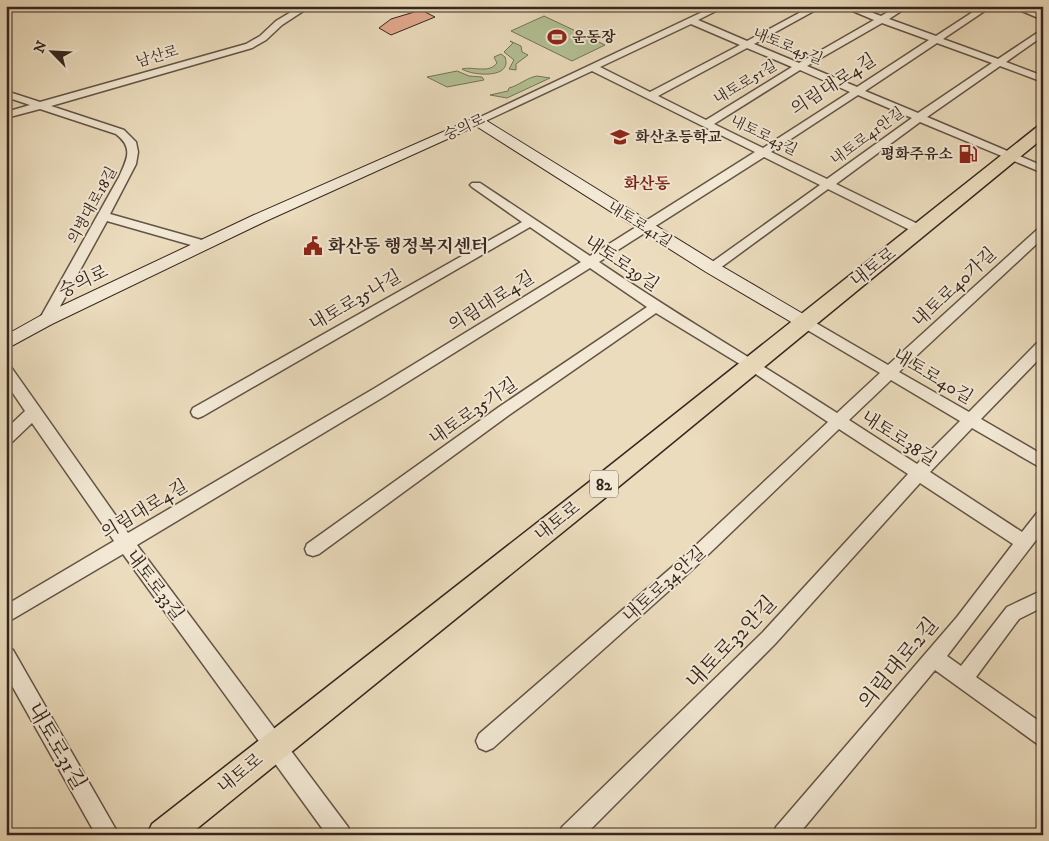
<svg xmlns="http://www.w3.org/2000/svg" width="1049" height="841" font-family="'IM FELL DW Pica','Noto Serif KR',serif">
<style>
.green{fill:#b3c194;stroke:#747459}
.building{fill:#e2a98e;stroke:#36261e}
.lines{fill:none;stroke-linecap:round;stroke-linejoin:round}
.street-casing{stroke:#635446;stroke-width:3}
.secondary-casing{stroke:#36261e;stroke-width:2}
.primary-casing{stroke:#36261e;stroke-width:3}
.street{fill:#f2e8d4;fill-rule:evenodd}
.secondary{fill:#f2e8d4;fill-rule:evenodd}
.primary{fill:#ebdcbd;fill-rule:evenodd}
.labels{text-anchor:middle;stroke-width:4;stroke-linejoin:round;paint-order:stroke}
.far-poi-label{font-size:15px;font-weight:bold;fill:#36261e;stroke:#f2e8d4;text-anchor:start}
.far-street-label{font-size:15px;fill:#36261e;stroke:#f2e8d4}
.far-quarter-label{font-size:16px;font-weight:bold;fill:#7a1f14;stroke:#f2e8d4}
.shield{fill:#f2e8d4;stroke:#6e6055;stroke-width:1}
.shield-label{font-size:16px;font-weight:bold;fill:#36261e}
.street-label{font-size:18px;fill:#36261e;stroke:#f2e8d4}
.poi-label{font-size:18px;font-weight:bold;fill:#36261e;stroke:#f2e8d4;text-anchor:start}
.near-street-label{font-size:21px;fill:#36261e;stroke:#f2e8d4}
</style>
<rect width="100%" height="100%" fill="#ebdcbd"/>
<filter id="stains"><feTurbulence type="fractalNoise" baseFrequency=".004" numOctaves="4"/><feColorMatrix values="0 0 0 0 .2 0 0 0 0 .09 0 0 0 0 .02 0 0 0 .5 -.17"/></filter>
<radialGradient id="worn" r=".72"><stop offset=".6" stop-color="#630" stop-opacity="0"/><stop offset="1" stop-color="#630" stop-opacity=".3"/></radialGradient>
<path class="green" d="M544 16 603 44 605 45 572 61 511 31Z
M510 41 521 46 522 52 528 55 516 64V70L509 69 514 60 504 52 513 43Z
M501 54 505 57C513 79 473 76 462 69 473 66 489 74 497 63L494 57Z
M457 71 469 76 482 77 484 80 447 87 427 77Z
M537 76 550 78 507 98 490 95 508 91 509 88C520 85 526 78 537 76Z"/>
<path class="building" d="M421 10 435 17 391 35 379 28 391 19Z"/>
<g class="lines">
<g class="street-casing">
<path id="street" d="M301 6H311L282 25 266 40 252 48 51 106 124 130 136 142 138 152 136 164 110 214 209 242 211 245 205 249 107 221 51 323H41L39 320 119 177C127 159 134 148 116 134L40 109 6 118V112L30 105 6 97V91L40 102 246 44 260 36 276 21Z
M715 6H726L698 20 747 41 812 6H823L754 44 799 63 874 20 841 6H854L881 16 898 6H909L889 19 936 36 982 6H992L943 39 998 59 1043 29V36L1006 62 1043 76V82L1000 66 927 117 1043 166V173L920 122 836 184 924 227 926 230 924 233H916L828 189 716 271H708L706 268 708 265 820 185 764 157 599 262C677 315 758 362 837 413L880 373 799 325 797 322 799 319H809L888 365 1039 228 1043 227V238L899 372 969 412 1038 342 1043 341V355L981 419 1043 455V469L972 428 930 472 1022 532 1037 513 1043 511V531L947 656 961 666 1007 607 1043 590V607L1019 619 976 677 1043 724V746L1036 743 935 670 798 835H773L776 827 957 617 1013 544 920 483 775 644 585 835H559L562 827 763 632 908 474 839 429 691 571 493 748 486 751 479 748 476 741 479 734 679 561 828 422 748 369 656 313 509 415 319 554 313 556 307 554 305 549 307 544 499 407 647 307 590 268 385 396 137 545 348 827 351 835H327L123 554 6 623V605L114 541 32 423 11 443 6 445V429L25 411 6 383V366L11 367 128 533 375 388 581 262 530 227 203 416 198 418 193 416 191 412 193 408 522 222 472 187 470 185 472 183H480L590 256 755 152 592 71 481 123 477 124 472 121ZM882 23 929 40 857 87 807 66ZM691 24 740 45 650 92 600 67ZM937 43 992 63 918 113 865 91ZM747 48 792 67 706 120 658 96ZM800 70 850 92 763 148 714 124ZM858 95 912 118 827 179 771 152ZM891 380 960 421 917 464 849 420Z
M1010 6H1022L1043 14V20Z
M6 647 13 650 119 835H96L6 675Z"/>
</g>
<g class="secondary-casing">
<path id="secondary" d="M477 117 482 118 718 264 810 318 813 322 810 326 804 328 798 326 706 272 476 126 266 221 52 324 6 349V335L40 316 254 215Z"/>
</g>
<g class="primary-casing">
<path id="primary" d="M1043 125V138L606 497 189 835H147L152 824 588 483 1037 127Z"/>
</g>
<use href="#street" class="street"/>
<use href="#secondary" class="secondary"/>
<use href="#primary" class="primary"/>
</g>
<defs>
<g id="stadium-bare" transform="scale(1.5)"><path d="M0-5a6.5 5 0 1 0 0 10a6.5 5 0 1 0 0-10ZM-3.5-1.8h7v3.6h-7Z" fill="#8f2418" stroke="#f2e8d4" stroke-width="2.5" paint-order="stroke"/></g>
<g id="school-bare" transform="scale(1.5)"><path d="M0-5L7-2L0 1L-7-2ZM-4 1L0 2.5L4 1V4Q0 6-4 4Z" fill="#8f2418" stroke="#f2e8d4" stroke-width="2.5" paint-order="stroke"/></g>
<g id="fuel-bare" transform="scale(1.5)"><path d="M-5.5-6h7V0h2V4h1.3V-2.5L3-4.5l.8-.8L6-3V5H2.5V1h-1V6h-7ZM-4.2-4.7v3.2H.2V-4.7Z" fill="#8f2418" stroke="#f2e8d4" stroke-width="2.5" paint-order="stroke"/></g>
<g id="civic-bare" transform="scale(1.5)"><path d="M-.6-6.5H3V-4.5H.6V-3L4-1V1h2V6H-6V1h2V-1L-.6-3ZM-1.2 2.5V6h2.4V2.5Z" fill="#8f2418" stroke="#f2e8d4" stroke-width="2.5" paint-order="stroke"/></g>
</defs>
<g fill-rule="evenodd">
<use href="#stadium-bare" x="557" y="37"/>
<use href="#school-bare" x="620" y="137"/>
<use href="#fuel-bare" x="968" y="154"/>
<use href="#civic-bare" x="313" y="246"/>
</g>
<g class="labels">
<g class="far-poi-label">
<text x="572" y="42">운동장</text>
<text x="635" y="142">화산초등학교</text>
<text x="953" y="159" text-anchor="end">평화주유소</text>
</g>
<g class="far-street-label">
<text transform="translate(788 46) rotate(22)" y="5">내토로45길</text>
<text transform="translate(157 56) rotate(-16)" y="5">남산로</text>
<text transform="translate(745 82) rotate(-31)" y="5">내토로51길</text>
<text transform="translate(464 127) rotate(-24)" y="5">숭의로</text>
<text transform="translate(764 135) rotate(26)" y="5">내토로43길</text>
<text transform="translate(867 136) rotate(-36)" y="5">내토로41안길</text>
<text transform="translate(92 205) rotate(-61)" y="5">의병대로18길</text>
<text transform="translate(640 224) rotate(32)" y="5">내토로41길</text>
</g>
<g class="far-quarter-label">
<text x="647" y="189">화산동</text>
</g>
<rect class="shield" x="590" y="470.5" width="28" height="27" rx="4"/>
<g class="shield-label">
<text x="604" y="490">82</text>
</g>
<g class="street-label">
<text transform="translate(833 84) rotate(-33)" y="6">의림대로4길</text>
<text transform="translate(622 263) rotate(34)" y="6">내토로39길</text>
<text transform="translate(873 267) rotate(-38)" y="6">내토로</text>
<text transform="translate(83 281) rotate(-25)" y="6">숭의로</text>
<text transform="translate(954 287) rotate(-43)" y="6">내토로40가길</text>
<text transform="translate(355 300) rotate(-30)" y="6">내토로35나길</text>
<text transform="translate(491 301) rotate(-32)" y="6">의림대로4길</text>
<text transform="translate(933 376) rotate(31)" y="6">내토로40길</text>
<text transform="translate(473 411) rotate(-35)" y="6">내토로35가길</text>
<text transform="translate(899 438) rotate(33)" y="6">내토로38길</text>
<text transform="translate(144 509) rotate(-31)" y="6">의림대로4길</text>
<text transform="translate(557 521) rotate(-38)" y="6">내토로</text>
<text transform="translate(664 584) rotate(-42)" y="6">내토로34안길</text>
<text transform="translate(155 585) rotate(53)" y="6">내토로33길</text>
<text transform="translate(240 773) rotate(-39)" y="6">내토로</text>
</g>
<g class="poi-label">
<text x="328" y="252">화산동 행정복지센터</text>
</g>
<g class="near-street-label">
<text transform="translate(731 642) rotate(-46)" y="7">내토로32안길</text>
<text transform="translate(898 663) rotate(-50)" y="7">의림대로2길</text>
<text transform="translate(57 746) rotate(60)" y="7">내토로31길</text>
</g>
</g>
<rect width="1049" height="841" fill="none" stroke="#ebdcbd" stroke-width="25"/>
<rect x="8" y="8" width="1034" height="826" fill="none" stroke="#36261e" stroke-width="2.5"/>
<rect x="12" y="12" width="1024" height="816" fill="none" stroke="#36261e"/>
<g transform="translate(52 52) rotate(294)" stroke="#f2e8d4" stroke-width="4" paint-order="stroke">
<path d="M0-4L9 19L0 12L-9 19Z" fill="#36261e"/>
<text y="-8" font-size="14" font-weight="bold" text-anchor="middle" fill="#36261e">N</text>
</g>
<rect width="100%" height="100%" filter="url(#stains)"/>
<rect width="100%" height="100%" fill="url(#worn)"/>
</svg>
